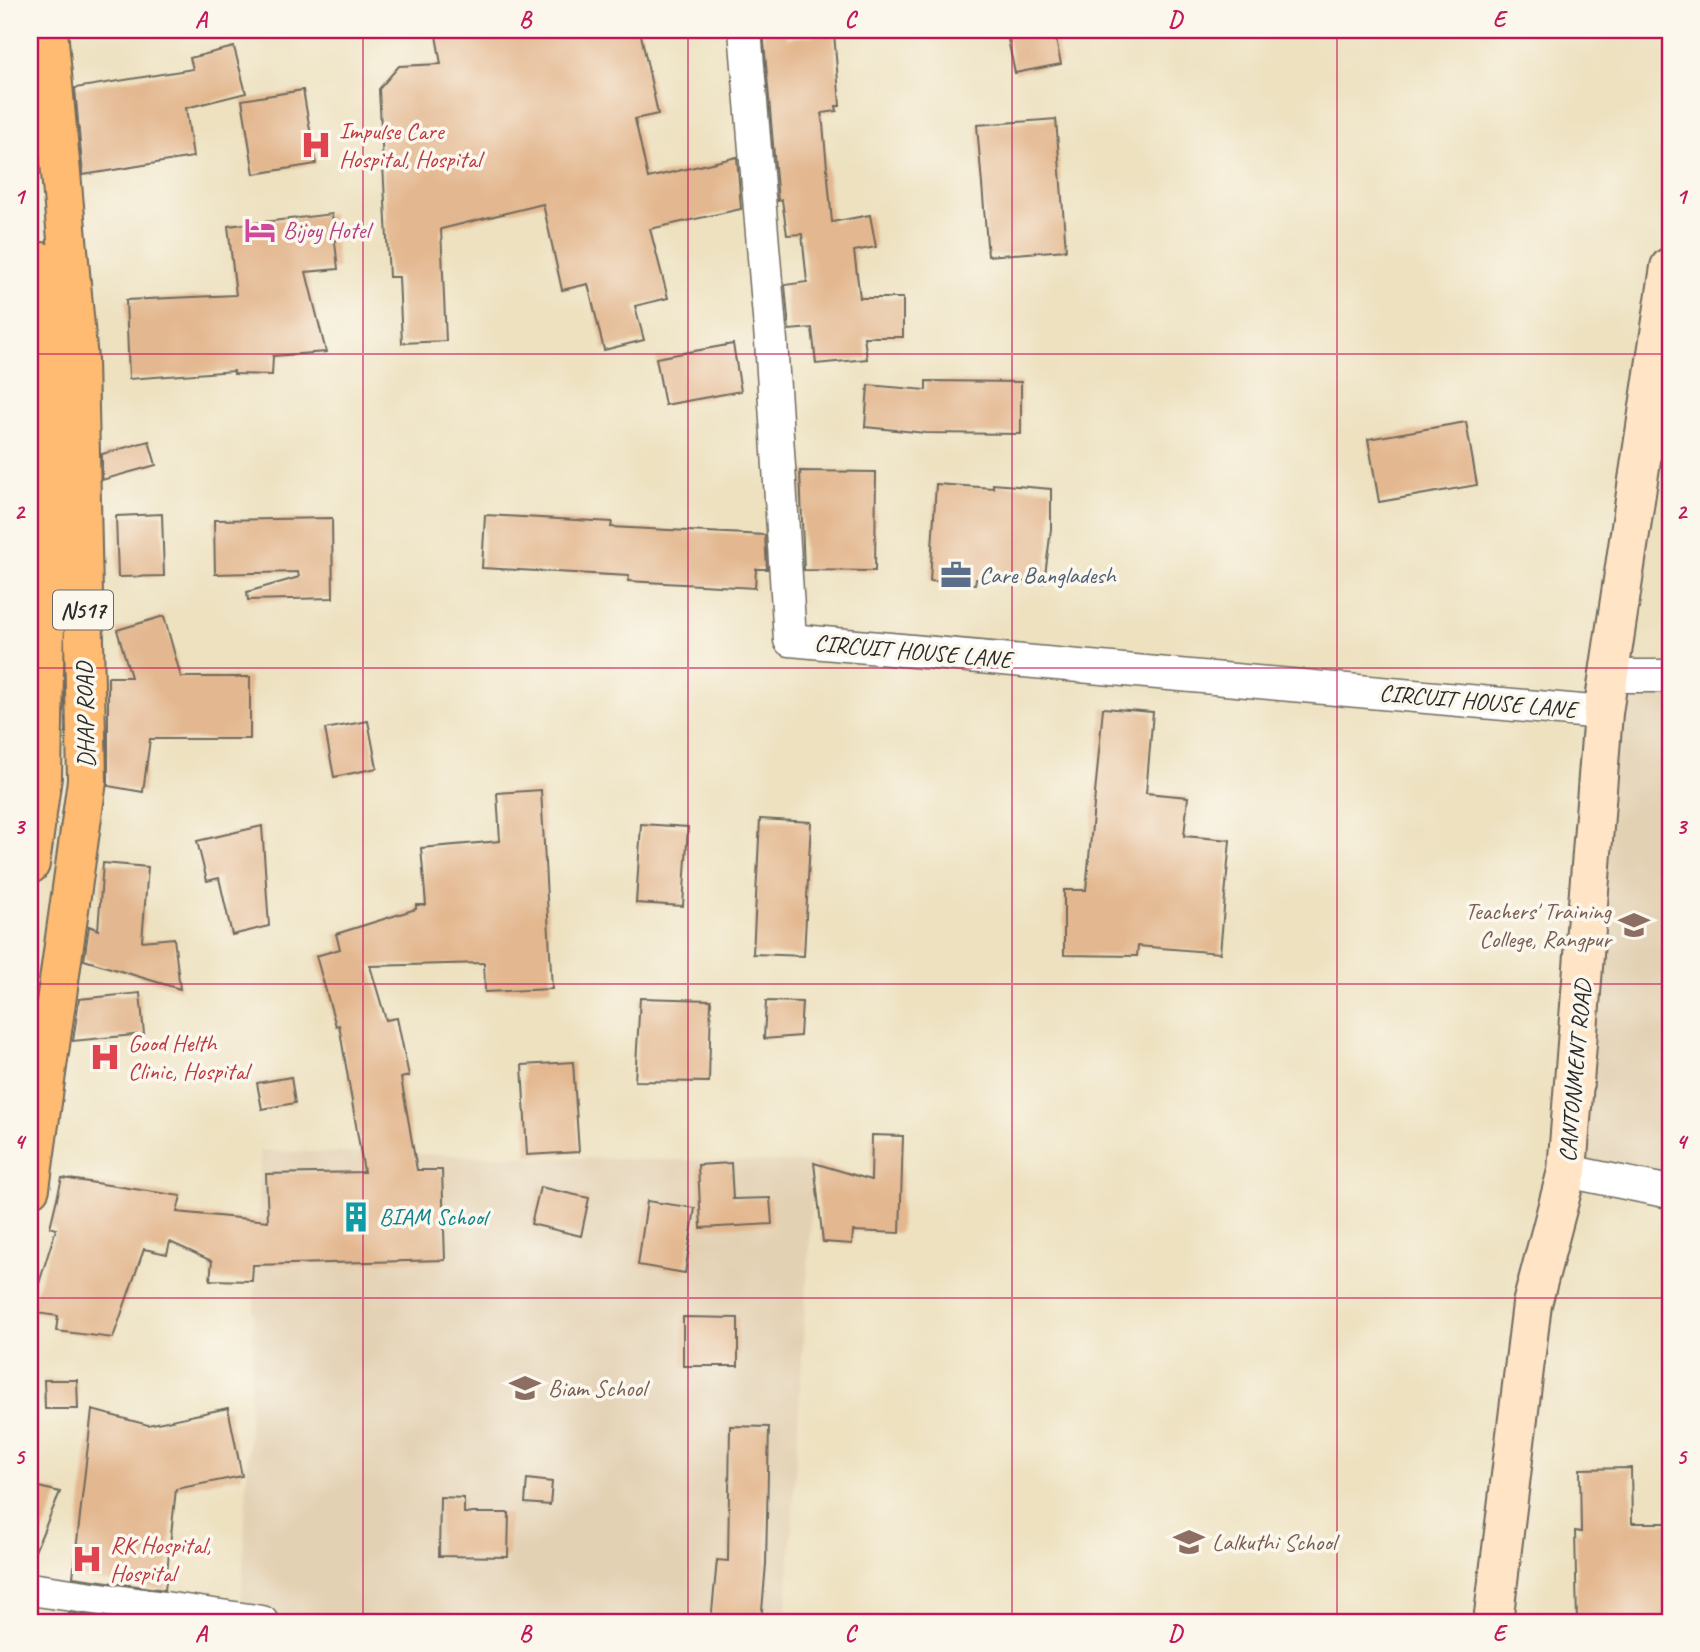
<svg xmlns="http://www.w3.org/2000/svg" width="1700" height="1652" font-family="Caveat,sans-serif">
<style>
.built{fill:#e3d1b4}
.building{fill:#e3b78f}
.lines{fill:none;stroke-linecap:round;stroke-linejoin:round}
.street-casing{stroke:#6f6b5f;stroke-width:35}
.secondary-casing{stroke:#6f6b5f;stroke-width:42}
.highway-casing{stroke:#6f6b5f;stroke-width:42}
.street{stroke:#fff;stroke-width:32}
.secondary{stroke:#ffe4c6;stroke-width:38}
.highway{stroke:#ffbb71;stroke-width:38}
.grid{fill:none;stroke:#c2185b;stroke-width:2;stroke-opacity:0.55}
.labels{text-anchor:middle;stroke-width:7;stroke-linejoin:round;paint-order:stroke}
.shield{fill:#fbf7ec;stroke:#696865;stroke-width:2}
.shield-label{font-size:23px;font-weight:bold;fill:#2b2b2b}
.health-label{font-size:24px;fill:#be3a42;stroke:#fbf7ec;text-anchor:start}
.hotel-label{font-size:24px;fill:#b23c85;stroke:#fbf7ec;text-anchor:start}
.service-label{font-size:24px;fill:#4e5e75;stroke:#fbf7ec;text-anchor:start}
.street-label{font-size:24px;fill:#2b2b2b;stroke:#fbf7ec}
.education-label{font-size:24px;fill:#785e54;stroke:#fbf7ec;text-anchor:start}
.culture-label{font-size:24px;fill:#0d838f;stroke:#fbf7ec;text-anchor:start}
.neatline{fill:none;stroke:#c2185b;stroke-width:2.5}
.grid-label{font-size:23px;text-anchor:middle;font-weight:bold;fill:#c2185b}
</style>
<rect width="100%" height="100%" fill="#fbf7ec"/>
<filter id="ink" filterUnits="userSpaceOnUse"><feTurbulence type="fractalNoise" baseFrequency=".0143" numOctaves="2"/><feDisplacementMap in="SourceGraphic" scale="14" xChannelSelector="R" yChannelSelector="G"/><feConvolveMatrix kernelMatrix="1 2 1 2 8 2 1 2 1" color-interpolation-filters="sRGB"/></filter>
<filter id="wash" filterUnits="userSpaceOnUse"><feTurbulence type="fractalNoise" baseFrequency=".00686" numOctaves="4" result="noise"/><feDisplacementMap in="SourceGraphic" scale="28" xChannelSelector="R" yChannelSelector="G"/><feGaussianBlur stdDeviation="1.57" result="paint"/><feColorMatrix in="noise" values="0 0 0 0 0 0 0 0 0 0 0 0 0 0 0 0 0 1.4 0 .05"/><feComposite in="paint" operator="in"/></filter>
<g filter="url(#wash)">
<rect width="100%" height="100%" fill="#ede1c0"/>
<path class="built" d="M1616 682H1670V1184L1581 1168Z
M261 1151 814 1163 786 1622H307L241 1612Z"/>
<g id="blocks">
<path class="building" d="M435 30H640L658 114 635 119 648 178 737 157 741 209 650 229 668 298 635 306 644 340 604 350 588 284 562 290 543 204 441 229 446 341 402 343 399 277H389L379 89 399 66 441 64Z
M763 30H786L787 38 834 33 840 106H836L837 111 822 113 832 222 870 215 876 247 854 251 860 298H903V337H864L867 359 816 364 812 328 789 330 785 285 807 282 802 234 787 235 782 200 778 201Z
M1006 30H1054L1061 64 1015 73Z
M234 47 246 93 186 108 193 157 83 175 75 88 193 69 190 58Z
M303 90 316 164 254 174 242 100Z
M1056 119 1066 250 988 256 977 125Z
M332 214 338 269 306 272 326 352 273 356 272 375 234 374V371L129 379 126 300 236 295 228 226Z
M733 344 741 391 665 405 656 358Z
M926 381 1021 382V434L926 433 865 427 868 385 926 390Z
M1466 422 1477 485 1379 502 1368 439Z
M149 441 156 465 102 480V454Z
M800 471 876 472 875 571 804 570Z
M936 484 993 488V484L1051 489V529L1044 583 976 579 975 584 930 581Z
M162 514 164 576 118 577 116 516Z
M485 515 612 522 611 527 765 535 767 569H756L755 588 628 581 629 576 482 568Z
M332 518 333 598 248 600 247 592 299 577 298 572 215 574 214 520Z
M164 616 181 677H250V739H150L143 792 108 786V677H131L117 630Z
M1103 708 1153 712 1146 793 1188 797 1184 836 1230 840 1220 953 1138 946 1137 956 1064 955V890H1086Z
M368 721 377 768 334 777 325 729Z
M541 790 552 989 485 992 484 963 370 966 386 1020 397 1018 409 1076 401 1078 417 1170H442L445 1260 253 1265 252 1281 210 1280 212 1261 170 1242 167 1254 144 1249 113 1338 56 1331 58 1316 30 1312 56 1229 50 1227 62 1178 181 1196 177 1212 268 1221 266 1174 364 1172 339 1025 336 1026 316 956 340 949 336 934 416 909V905H426L421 848 500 841 497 793Z
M760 819 811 822 804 956 753 954Z
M641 824 688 827 683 906 636 903Z
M262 826 269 926 232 935 219 878 207 881 197 841Z
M103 863 148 867 142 941 174 938 180 989 84 960 89 926 98 930Z
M140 993 144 1034 73 1041 79 999Z
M640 998 711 1000 709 1082 635 1081Z
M766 1001 802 1002 800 1036 764 1039Z
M573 1062 579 1152 527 1155 522 1065Z
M291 1077 295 1103 262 1109 257 1083Z
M872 1135 903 1136 900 1233 853 1231 852 1244 823 1242 814 1163 871 1180Z
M731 1163 733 1199 770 1198 772 1224 701 1228 698 1165Z
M540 1187 589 1198 581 1236 531 1224Z
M647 1201 695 1208 685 1273 638 1265Z
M683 1317 738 1318V1366H683Z
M44 1380H77L78 1409H45Z
M228 1408 242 1476 176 1489 165 1590 73 1577 92 1410 148 1425Z
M730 1426 769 1427 766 1564 761 1622H711L717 1560 728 1561Z
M1631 1468 1632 1523H1670V1620L1577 1622 1575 1531 1581 1532 1580 1469Z
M527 1479 552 1482 550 1505 525 1503Z
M30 1485 60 1492 30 1563Z
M440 1497 464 1498V1513H509L508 1557 439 1556Z
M69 1613 133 1622H68Z"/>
</g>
</g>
<g filter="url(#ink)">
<use href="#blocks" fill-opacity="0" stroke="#6f6b5f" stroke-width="2"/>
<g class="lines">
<g class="street-casing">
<path id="street" d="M745 30 771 341 790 640 1603 713
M1608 676H1670
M1567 1171 1670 1192
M30 1589 262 1622"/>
</g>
<g class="secondary-casing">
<path id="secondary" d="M1493 1622 1532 1304 1567 1171 1603 713 1670 267"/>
</g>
<g class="highway-casing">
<path id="highway" d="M30 864 42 777 50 354 42 262
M30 1188 87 781 78 360 48 30"/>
</g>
<use href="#street" class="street"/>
<use href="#secondary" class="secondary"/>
<use href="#highway" class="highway"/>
</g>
</g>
<path class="grid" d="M363 30V1622M688 30V1622M1012 30V1622M1337 30V1622M30 354H1670M30 668H1670M30 984H1670M30 1298H1670"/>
<defs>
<g id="hospital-bare" transform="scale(2.415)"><path d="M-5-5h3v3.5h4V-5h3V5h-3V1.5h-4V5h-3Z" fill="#e0444e" stroke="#fbf7ec" stroke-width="2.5" paint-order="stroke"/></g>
<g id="hotel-bare" transform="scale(2.415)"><path d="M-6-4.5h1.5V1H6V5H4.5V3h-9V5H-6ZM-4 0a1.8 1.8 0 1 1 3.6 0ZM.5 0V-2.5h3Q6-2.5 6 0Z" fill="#d1479c" stroke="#fbf7ec" stroke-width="2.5" paint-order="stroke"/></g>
<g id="office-bare" transform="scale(2.415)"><path d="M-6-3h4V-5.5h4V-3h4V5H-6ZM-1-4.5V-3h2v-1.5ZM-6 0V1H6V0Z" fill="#5c6f8a" stroke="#fbf7ec" stroke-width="2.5" paint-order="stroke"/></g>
<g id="university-bare" transform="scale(2.415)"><path d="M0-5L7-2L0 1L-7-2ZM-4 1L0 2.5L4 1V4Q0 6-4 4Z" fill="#8d6e63" stroke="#fbf7ec" stroke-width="2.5" paint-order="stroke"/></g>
<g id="building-bare" transform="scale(2.415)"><path d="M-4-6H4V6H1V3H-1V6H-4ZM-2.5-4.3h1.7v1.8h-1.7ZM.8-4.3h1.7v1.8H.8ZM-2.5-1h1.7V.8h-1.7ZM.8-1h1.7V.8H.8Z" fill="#0f9aa8" stroke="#fbf7ec" stroke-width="2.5" paint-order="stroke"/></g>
<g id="school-bare" transform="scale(2.415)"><path d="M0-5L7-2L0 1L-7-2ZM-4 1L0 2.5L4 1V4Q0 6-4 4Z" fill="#8d6e63" stroke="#fbf7ec" stroke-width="2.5" paint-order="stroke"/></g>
</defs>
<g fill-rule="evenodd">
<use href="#hospital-bare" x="316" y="145"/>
<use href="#hotel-bare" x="260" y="230"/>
<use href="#office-bare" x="956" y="575"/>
<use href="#university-bare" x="1634" y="925"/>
<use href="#hospital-bare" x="105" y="1057"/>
<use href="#building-bare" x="356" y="1217"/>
<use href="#school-bare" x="525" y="1388"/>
<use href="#school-bare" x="1189" y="1542"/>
<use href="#hospital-bare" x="87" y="1559"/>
</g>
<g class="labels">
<rect class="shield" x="53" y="590.5" width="60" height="39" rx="5"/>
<g class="shield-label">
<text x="83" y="618">N517</text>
</g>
<g class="health-label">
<text x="339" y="139">Impulse Care<tspan x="339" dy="28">Hospital, Hospital</tspan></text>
<text x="128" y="1051">Good Helth<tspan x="128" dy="28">Clinic, Hospital</tspan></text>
<text x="110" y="1553">RK Hospital,<tspan x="110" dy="28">Hospital</tspan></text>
</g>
<g class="hotel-label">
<text x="283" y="238">Bijoy Hotel</text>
</g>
<g class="service-label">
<text x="979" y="583">Care Bangladesh</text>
</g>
<g class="street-label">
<text transform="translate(913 651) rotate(5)" y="8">CIRCUIT HOUSE LANE</text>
<text transform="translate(1478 701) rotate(5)" y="8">CIRCUIT HOUSE LANE</text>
<text transform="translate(85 715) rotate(-91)" y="8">DHAP ROAD</text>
<text transform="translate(1575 1071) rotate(-85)" y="8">CANTONMENT ROAD</text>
</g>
<g class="education-label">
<text x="1611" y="919" text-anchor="end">Teachers' Training<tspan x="1611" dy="28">College, Rangpur</tspan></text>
<text x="548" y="1396">Biam School</text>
<text x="1212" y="1550">Lalkuthi School</text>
</g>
<g class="culture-label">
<text x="379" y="1225">BIAM School</text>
</g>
</g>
<rect width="1700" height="1652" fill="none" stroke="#fbf7ec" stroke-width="77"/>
<rect x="38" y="38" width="1624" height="1576" class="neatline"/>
<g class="grid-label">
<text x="201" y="27">A</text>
<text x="525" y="27">B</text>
<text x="850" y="27">C</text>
<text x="1175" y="27">D</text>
<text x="1499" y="27">E</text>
<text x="19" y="204">1</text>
<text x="1681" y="204">1</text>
<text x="19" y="519">2</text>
<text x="1681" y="519">2</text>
<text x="19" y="834">3</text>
<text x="1681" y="834">3</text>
<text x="19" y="1149">4</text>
<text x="1681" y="1149">4</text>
<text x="19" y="1464">5</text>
<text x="1681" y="1464">5</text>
<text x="201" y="1641">A</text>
<text x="525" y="1641">B</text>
<text x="850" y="1641">C</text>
<text x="1175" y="1641">D</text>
<text x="1499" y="1641">E</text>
</g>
</svg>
